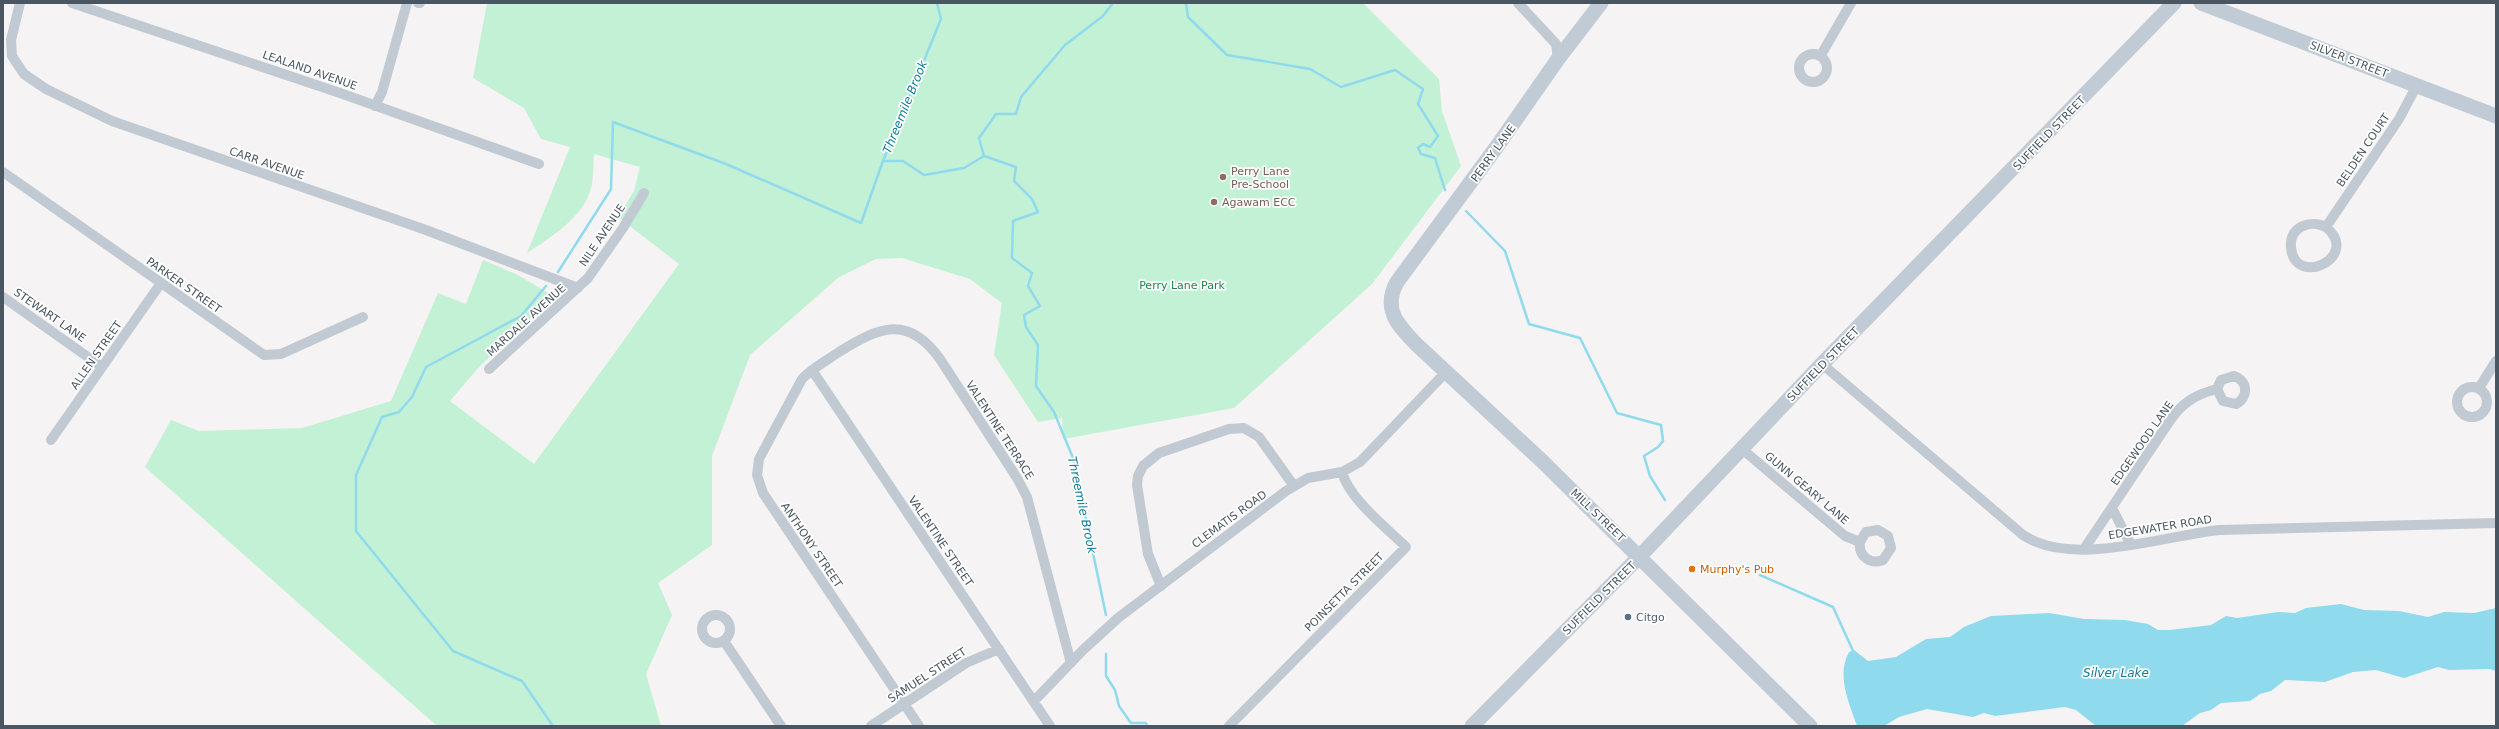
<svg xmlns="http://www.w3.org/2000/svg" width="2499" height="729" font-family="'DejaVu Sans',sans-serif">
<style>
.green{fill:#c3f1d5}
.water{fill:#90daee}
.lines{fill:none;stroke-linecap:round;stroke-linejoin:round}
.stream{stroke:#90daee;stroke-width:2.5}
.street{stroke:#c1cad2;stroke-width:10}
.secondary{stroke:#c1cbd6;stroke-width:15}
.education-dot{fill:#8d6e63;stroke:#fff;stroke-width:1.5}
.food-dot{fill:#e8710a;stroke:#fff;stroke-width:1.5}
.service-dot{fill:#5c6f8a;stroke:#fff;stroke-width:1.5}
.labels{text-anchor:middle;stroke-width:3.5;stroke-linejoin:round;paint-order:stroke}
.street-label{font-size:11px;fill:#4a5661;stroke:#fff}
.education-label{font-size:11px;fill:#785e54;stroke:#fff;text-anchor:start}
.park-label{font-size:11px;fill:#17864f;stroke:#fff}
.food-label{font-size:11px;fill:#c56008;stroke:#fff;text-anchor:start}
.service-label{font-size:11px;fill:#4e5e75;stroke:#fff;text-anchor:start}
.water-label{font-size:12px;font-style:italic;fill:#0c7c9b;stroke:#fff}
</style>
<rect width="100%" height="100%" fill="#f5f3f3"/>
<path class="green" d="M487 3H1363L1439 79 1442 111 1461 166 1372 284 1234 408 1063 439 1062 418 1038 422 994 355 1002 303 970 279 902 258 876 259 839 277 750 355 712 456V545L658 583 672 615 646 674 661 726H437L145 467 171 420 199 431 302 428 391 401 438 293 466 304 483 260 518 275 553 296 478 368 450 401 534 464 679 264 618 217 634 191 640 167 594 154C593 165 594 177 591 188 584 217 550 238 527 253L570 147 541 139 524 108 473 78Z"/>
<path class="water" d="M2341 604 2364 610 2399 611 2428 617 2444 612 2474 613 2496 608V671L2490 669 2449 670 2438 667 2404 678 2376 670 2353 672 2325 682 2285 680 2271 691 2260 694 2250 701 2221 703 2211 710 2200 713 2182 726H2096L2076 710 2065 707 1995 716 1984 713 1973 717 1927 709 1899 717 1884 726H1857C1849 702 1836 676 1849 652L1854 650 1868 661 1896 657 1926 639 1950 637 1964 627 1991 616 2049 613 2084 619 2125 620 2148 624 2158 630H2170L2211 625 2226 616 2237 618 2278 612 2295 613 2306 608Z"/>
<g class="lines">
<path class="stream" d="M937 3 941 19 883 161H903L924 175 964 168 984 156 1016 167 1014 181 1032 199 1038 212 1013 221 1012 258 1032 273 1028 286 1040 306 1024 315 1026 327 1038 345 1036 386 1054 412 1073 458 1106 615
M1186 3 1188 17 1227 55 1310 69 1341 87 1395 70 1423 89 1418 104 1438 136 1430 147 1423 144 1418 148 1421 154 1435 158 1445 190
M984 156 979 138 996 114H1016L1021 97 1065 45 1103 16 1113 3
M1466 211 1505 251 1529 324 1580 338 1617 413 1661 425 1663 441 1658 447 1644 456 1650 476 1665 500
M558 272 611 189 613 122 726 164 861 223 883 161
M546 286 521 316 426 367 412 397 399 412 382 417 356 475V531L453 651 522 681 553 726
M1760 575 1833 607 1854 653
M1106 654V676L1115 690 1119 706 1131 723H1146L1147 726"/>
<path class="street" d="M20 3 11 40 12 56 24 74 46 89 112 121 426 230 578 288
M72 3 340 93 539 164
M418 3H420
M1518 3 1556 44 1558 59
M1799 68a14 14 0 1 1 28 0a14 14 0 1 1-28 0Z
M1821 55 1851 3
M375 106 382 92 407 3
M3 172 264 355 281 354 363 317
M2326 227C2362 257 2294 289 2291 247 2289 227 2310 219 2326 227L2399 119 2417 85
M3 297 102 367
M1822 364 2023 535C2073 568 2162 536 2219 530L2496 523
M489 369 588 278 623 228 644 193
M812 370 1050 726
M2457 402a15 15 0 1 1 30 0a15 15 0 1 1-30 0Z
M2479 388 2496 361
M51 440 161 283
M1742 449 1845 536 1860 542C1858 556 1870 565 1883 560L1891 548 1888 536 1878 530 1866 532 1860 542
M2112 508 2131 545
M2084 549 2171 419C2183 402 2197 394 2217 389L2223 401 2236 404C2249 397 2248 381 2234 376L2221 380 2217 389
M1161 586 1148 554 1137 485 1138 476 1143 466 1159 453 1229 429 1244 428 1259 437 1294 486
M702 629a14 14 0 1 1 28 0a14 14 0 1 1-28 0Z
M724 641 781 726
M1034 701 1083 650 1118 618 1286 491 1308 478 1342 472 1360 462 1446 372
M871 726 966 663 999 649
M919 726 763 493 757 475 759 459 802 379C812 368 826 361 839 352 879 327 908 314 940 359L1017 478 1027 497 1071 663
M1229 726 1406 547C1386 527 1349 499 1342 472"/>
<path class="secondary" d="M1601 3 1558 59 1498 145 1397 282C1382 309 1398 325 1416 344L1542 461 1810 726
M2201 3 2496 116
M1472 726 1640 556 1822 364 2174 3"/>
</g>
<g class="education-dot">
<circle cx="1223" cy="177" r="4"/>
<circle cx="1214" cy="202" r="4"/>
</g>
<circle class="food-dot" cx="1692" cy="569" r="4"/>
<circle class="service-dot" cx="1628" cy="617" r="4"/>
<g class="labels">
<g class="street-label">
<text transform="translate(2349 59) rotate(21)" y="4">SILVER STREET</text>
<text transform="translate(310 70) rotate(19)" y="4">LEALAND AVENUE</text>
<text transform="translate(2049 133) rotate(-46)" y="4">SUFFIELD STREET</text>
<text transform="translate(2363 150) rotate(-56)" y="4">BELDEN COURT</text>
<text transform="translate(1493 153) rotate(-54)" y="4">PERRY LANE</text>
<text transform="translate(267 163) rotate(19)" y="4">CARR AVENUE</text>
<text transform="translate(602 235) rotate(-56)" y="4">NILE AVENUE</text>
<text transform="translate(184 285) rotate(35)" y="4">PARKER STREET</text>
<text transform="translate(50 315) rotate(35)" y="4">STEWART LANE</text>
<text transform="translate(526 320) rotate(-42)" y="4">MARDALE AVENUE</text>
<text transform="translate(96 355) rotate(-55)" y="4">ALLEN STREET</text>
<text transform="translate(1823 364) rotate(-46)" y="4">SUFFIELD STREET</text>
<text transform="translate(1000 430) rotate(57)" y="4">VALENTINE TERRACE</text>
<text transform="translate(2142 443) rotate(-55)" y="4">EDGEWOOD LANE</text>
<text transform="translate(1807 488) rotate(40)" y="4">GUNN GEARY LANE</text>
<text transform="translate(1598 515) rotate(44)" y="4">MILL STREET</text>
<text transform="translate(1229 519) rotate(-36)" y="4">CLEMATIS ROAD</text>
<text transform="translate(2160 527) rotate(-9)" y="4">EDGEWATER ROAD</text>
<text transform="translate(941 541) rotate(56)" y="4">VALENTINE STREET</text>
<text transform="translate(812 545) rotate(56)" y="4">ANTHONY STREET</text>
<text transform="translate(1344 592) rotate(-45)" y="4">POINSETTA STREET</text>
<text transform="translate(1599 598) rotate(-45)" y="4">SUFFIELD STREET</text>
<text transform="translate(927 675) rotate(-33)" y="4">SAMUEL STREET</text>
</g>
<g class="education-label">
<text x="1231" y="175">Perry Lane<tspan x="1231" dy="13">Pre-School</tspan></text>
<text x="1222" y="206">Agawam ECC</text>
</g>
<g class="park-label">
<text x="1182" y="289">Perry Lane Park</text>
</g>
<g class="food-label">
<text x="1700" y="573">Murphy's Pub</text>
</g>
<g class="service-label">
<text x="1636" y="621">Citgo</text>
</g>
<g class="water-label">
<text transform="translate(905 107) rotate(-68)" y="4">Threemile Brook</text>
<text transform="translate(1082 505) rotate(78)" y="4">Threemile Brook</text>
<text x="2116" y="677">Silver Lake</text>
</g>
</g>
<rect width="2499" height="729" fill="none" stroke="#4a5661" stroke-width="8"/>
</svg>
